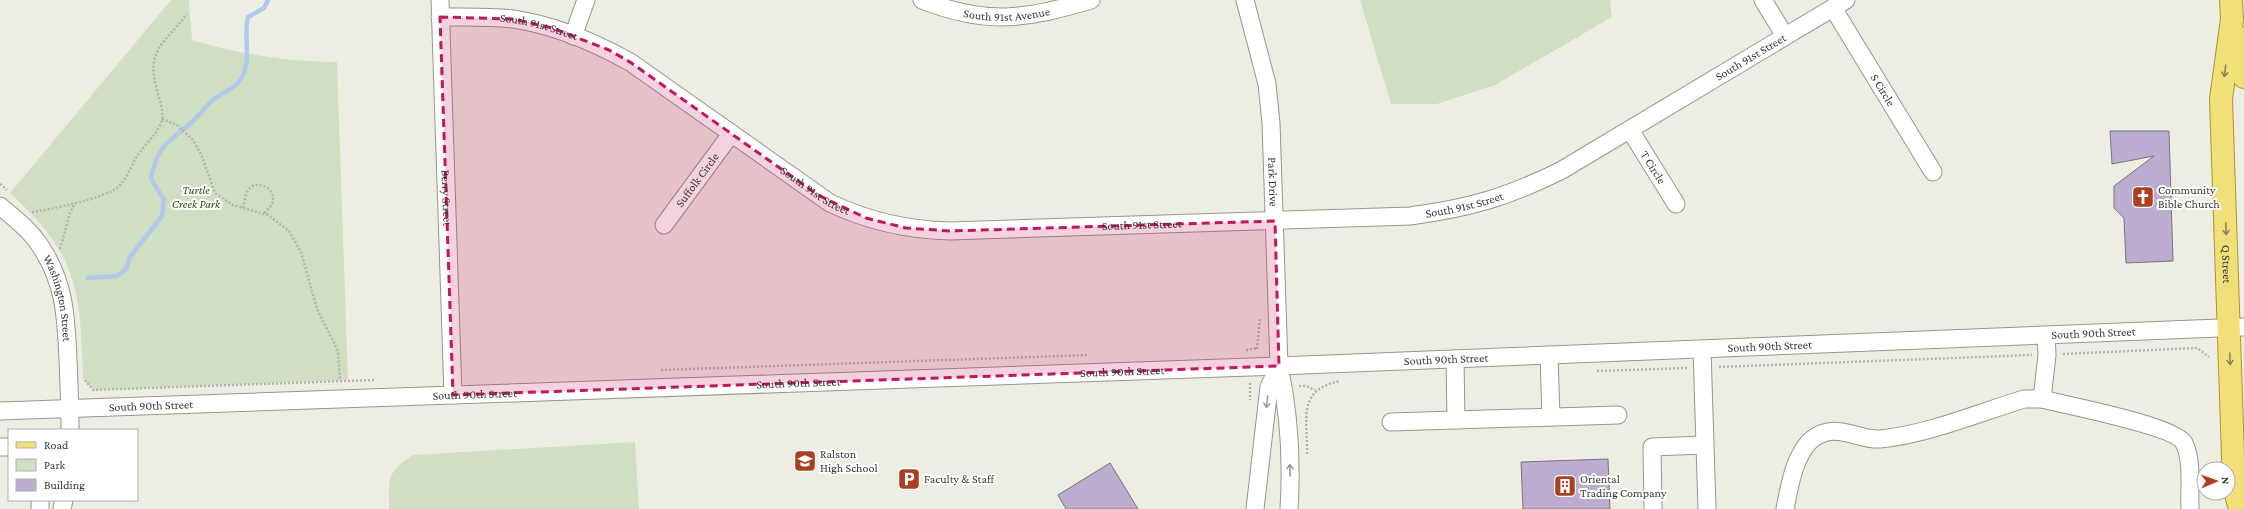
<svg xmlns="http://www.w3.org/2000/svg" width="2244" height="509" font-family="'Crimson Pro',serif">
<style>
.green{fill:#d0dfc2}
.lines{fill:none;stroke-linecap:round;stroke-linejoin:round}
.stream{stroke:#b1c9ea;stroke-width:4.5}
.building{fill:#bbacd0;stroke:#77747b}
.minor-casing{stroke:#97968e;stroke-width:19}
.major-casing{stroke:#ab9727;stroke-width:24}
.path{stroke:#b4b3ac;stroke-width:2.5;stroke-dasharray:2 2;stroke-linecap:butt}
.minor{stroke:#fff;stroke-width:17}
.major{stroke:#f1df79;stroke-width:22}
.oneway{stroke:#8c8454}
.oneway2{stroke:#9c9c9a}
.marked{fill:#c2185b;fill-opacity:0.2;stroke:#c2185b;stroke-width:3;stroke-dasharray:8 5;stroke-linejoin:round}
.labels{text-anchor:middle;stroke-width:4;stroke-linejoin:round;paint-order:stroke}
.street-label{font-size:12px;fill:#393935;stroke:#fff}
.park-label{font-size:12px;font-style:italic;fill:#324914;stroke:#fff}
.poi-label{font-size:12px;fill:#393935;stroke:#fff;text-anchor:start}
</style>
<rect width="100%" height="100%" fill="#eeede4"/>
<path class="green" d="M171 0H189L192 40C243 55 284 61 337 62L348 380 93 390 87 384 83 377C80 289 78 255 10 193Z
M1360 0H1610L1612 17 1495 85 1437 104H1391Z
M635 442 639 509H389C389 479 386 472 413 455Z"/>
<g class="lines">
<path class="stream" d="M88 278 117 276 126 269 130 257 162 216 164 200 151 179C157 144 169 143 193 121 200 115 206 105 214 99 224 91 235 90 242 77 252 58 243 37 248 17L264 8 268 0"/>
</g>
<path class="building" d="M2110 131H2169L2173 261 2126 263 2124 218 2114 208V186L2154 156 2112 164Z
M1608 459 1610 509H1523L1521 462Z
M1110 463 1138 509H1066L1058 495Z"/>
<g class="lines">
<g class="minor-casing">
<g id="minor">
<path id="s1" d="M440 0 453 395"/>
<path id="s2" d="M922 0C988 26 1026 19 1091 0"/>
<path id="s3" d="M1245 0 1267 84 1271 123 1279 366C1289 412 1292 462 1289 509"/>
<path d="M1763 0 1785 36"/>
<path id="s4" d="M1833 8 1933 172"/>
<path id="s5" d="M440 17C464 17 489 16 513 19 554 25 594 42 630 62L830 203C868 221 908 230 950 231L1410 216C1470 208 1508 197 1562 170L1846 0"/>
<path d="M573 36 586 0"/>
<path id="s6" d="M1630 130 1676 204"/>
<path id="s7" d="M0 206C14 218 29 229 39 244 65 282 66 316 68 360 69 383 70 407 70 430"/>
<path id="s8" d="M664 225 731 134"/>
<path d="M1702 349 1707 509"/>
<path d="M1549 355 1551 417"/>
<path d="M1455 359 1456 420"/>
<path d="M2042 399 2047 355 2046 336"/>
<path id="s9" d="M0 411 1279 366 2244 327"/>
<path d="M1391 422 1618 415"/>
<path d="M0 447H9"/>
<path d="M40 500V509"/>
<path d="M62 509 64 500"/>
<path d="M1255 509 1269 387 1279 366"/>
<path d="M1653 509 1652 447 1704 445"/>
<path d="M1785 509C1789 488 1794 457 1810 441 1834 419 1858 441 1880 439 1929 434 1978 413 2024 399H2042C2065 405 2175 426 2184 443 2193 461 2189 488 2190 509"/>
</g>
</g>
<g class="major-casing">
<g id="major">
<path id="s10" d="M2231 0 2232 19 2221 99 2234 487 2240 509"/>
<path d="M2235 35 2244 77"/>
</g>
</g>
<path class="path" d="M162 119 177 125 193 140 201 154 215 193 233 205 268 215 289 231 301 252 317 309 338 351 340 380
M0 184 7 190
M243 208C245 201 245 192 251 187 259 181 273 188 273 198 274 204 268 209 264 214
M32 212C49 210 104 198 117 188 128 179 131 164 140 152 147 142 159 132 162 120 164 110 159 100 157 90 145 50 165 43 187 14
M60 249 70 213 75 203
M1257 349 1260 318
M1246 350 1258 348
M2063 354 2197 348 2209 357
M1719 367 2032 355
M661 370 1089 355
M1597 371 1688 368
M85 380 93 390 374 380
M1250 383V400
M1299 386H1306L1315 390
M1307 454C1308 419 1296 390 1340 381"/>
<use href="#minor" class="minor"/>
<use href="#major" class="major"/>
</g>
<defs><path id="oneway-shaft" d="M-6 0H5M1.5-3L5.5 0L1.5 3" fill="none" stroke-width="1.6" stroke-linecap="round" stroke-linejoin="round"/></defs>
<g class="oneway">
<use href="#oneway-shaft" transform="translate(2225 71) rotate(97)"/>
<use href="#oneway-shaft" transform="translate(2226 229) rotate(88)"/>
<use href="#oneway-shaft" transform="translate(2230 359) rotate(88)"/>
</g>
<g class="oneway2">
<use href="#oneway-shaft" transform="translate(1267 402) rotate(97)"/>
<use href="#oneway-shaft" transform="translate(1290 470) rotate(-92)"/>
</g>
<path class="marked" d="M440 17 513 19 552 28 609 50 630 62 818 195 866 218 906 228 950 231 1275 221 1279 366 453 395Z"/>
<defs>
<g id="church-square" transform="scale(1.15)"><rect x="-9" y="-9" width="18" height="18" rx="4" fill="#a84021" stroke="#fff"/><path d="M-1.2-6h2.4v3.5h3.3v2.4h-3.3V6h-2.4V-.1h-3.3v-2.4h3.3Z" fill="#fff"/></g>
<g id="school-square" transform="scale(1.15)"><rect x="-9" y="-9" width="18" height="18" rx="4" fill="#a84021" stroke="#fff"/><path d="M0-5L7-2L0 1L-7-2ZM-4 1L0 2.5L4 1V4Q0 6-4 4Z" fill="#fff"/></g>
<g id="parking-square" transform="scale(1.15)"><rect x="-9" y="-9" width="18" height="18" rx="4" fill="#a84021" stroke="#fff"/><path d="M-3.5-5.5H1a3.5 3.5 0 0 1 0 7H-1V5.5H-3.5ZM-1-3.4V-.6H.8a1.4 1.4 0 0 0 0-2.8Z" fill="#fff"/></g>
<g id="building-square" transform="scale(1.15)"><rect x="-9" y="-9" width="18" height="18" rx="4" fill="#a84021" stroke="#fff"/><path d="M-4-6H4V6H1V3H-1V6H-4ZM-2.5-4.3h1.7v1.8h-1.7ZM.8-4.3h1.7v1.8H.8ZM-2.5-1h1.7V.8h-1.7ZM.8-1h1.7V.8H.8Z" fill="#fff"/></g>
</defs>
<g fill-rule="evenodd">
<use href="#church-square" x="2143" y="197"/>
<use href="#school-square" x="805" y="461"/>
<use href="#parking-square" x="909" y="479"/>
<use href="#building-square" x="1565" y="486"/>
</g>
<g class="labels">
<g class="street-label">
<text dy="4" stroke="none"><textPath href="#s2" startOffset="87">South 91st Avenue</textPath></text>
<text dy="4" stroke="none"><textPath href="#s5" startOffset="100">South 91st Street</textPath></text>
<text dy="4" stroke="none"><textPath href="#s5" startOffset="1407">South 91st Street</textPath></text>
<text dy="4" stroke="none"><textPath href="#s4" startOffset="96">S Circle</textPath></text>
<text dy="4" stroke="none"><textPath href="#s6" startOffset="44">T Circle</textPath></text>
<text dy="4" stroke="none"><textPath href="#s8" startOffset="56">Suffolk Circle</textPath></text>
<text dy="4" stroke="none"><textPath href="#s3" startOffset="185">Park Drive</textPath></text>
<text dy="4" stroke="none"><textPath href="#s5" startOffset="424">South 91st Street</textPath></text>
<text dy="4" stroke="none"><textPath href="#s1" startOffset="198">Berry Street</textPath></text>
<text dy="4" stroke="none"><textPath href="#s5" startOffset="1083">South 91st Street</textPath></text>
<text dy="4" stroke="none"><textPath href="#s5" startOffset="759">South 91st Street</textPath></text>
<text dy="4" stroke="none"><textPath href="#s10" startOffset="265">Q Street</textPath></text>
<text dy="4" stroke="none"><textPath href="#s7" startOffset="113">Washington Street</textPath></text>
<text dy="4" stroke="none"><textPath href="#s9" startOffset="2095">South 90th Street</textPath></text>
<text dy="4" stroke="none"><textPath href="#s9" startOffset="1771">South 90th Street</textPath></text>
<text dy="4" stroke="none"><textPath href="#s9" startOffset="1447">South 90th Street</textPath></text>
<text dy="4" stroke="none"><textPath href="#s9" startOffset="1123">South 90th Street</textPath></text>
<text dy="4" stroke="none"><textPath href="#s9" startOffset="799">South 90th Street</textPath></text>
<text dy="4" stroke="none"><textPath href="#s9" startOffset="475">South 90th Street</textPath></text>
<text dy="4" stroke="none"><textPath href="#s9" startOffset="151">South 90th Street</textPath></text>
</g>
<g class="park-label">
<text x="196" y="194">Turtle<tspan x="196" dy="14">Creek Park</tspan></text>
</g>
<g class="poi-label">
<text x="2158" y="194">Community<tspan x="2158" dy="14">Bible Church</tspan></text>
<text x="820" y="458">Ralston<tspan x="820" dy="14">High School</tspan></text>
<text x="924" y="483">Faculty &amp; Staff</text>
<text x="1580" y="483">Oriental<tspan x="1580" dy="14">Trading Company</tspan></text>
</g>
</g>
<rect x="8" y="429" width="130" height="72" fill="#ffffff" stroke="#b0b0ae"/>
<rect x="16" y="442" width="20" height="6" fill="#f1df79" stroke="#b0b0ae"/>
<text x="44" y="449" font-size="12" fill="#393935">Road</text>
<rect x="16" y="459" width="20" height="12" fill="#d0dfc2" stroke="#b0b0ae"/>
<text x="44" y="469" font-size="12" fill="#393935">Park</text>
<rect x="16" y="479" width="20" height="12" fill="#bbacd0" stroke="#b0b0ae"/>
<text x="44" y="489" font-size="12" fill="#393935">Building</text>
<g transform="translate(2216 481) rotate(88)"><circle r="19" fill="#ffffff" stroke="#b0b0ae"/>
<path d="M0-3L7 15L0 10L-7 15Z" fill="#a84021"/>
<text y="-6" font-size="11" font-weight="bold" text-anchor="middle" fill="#393935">N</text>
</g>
</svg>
